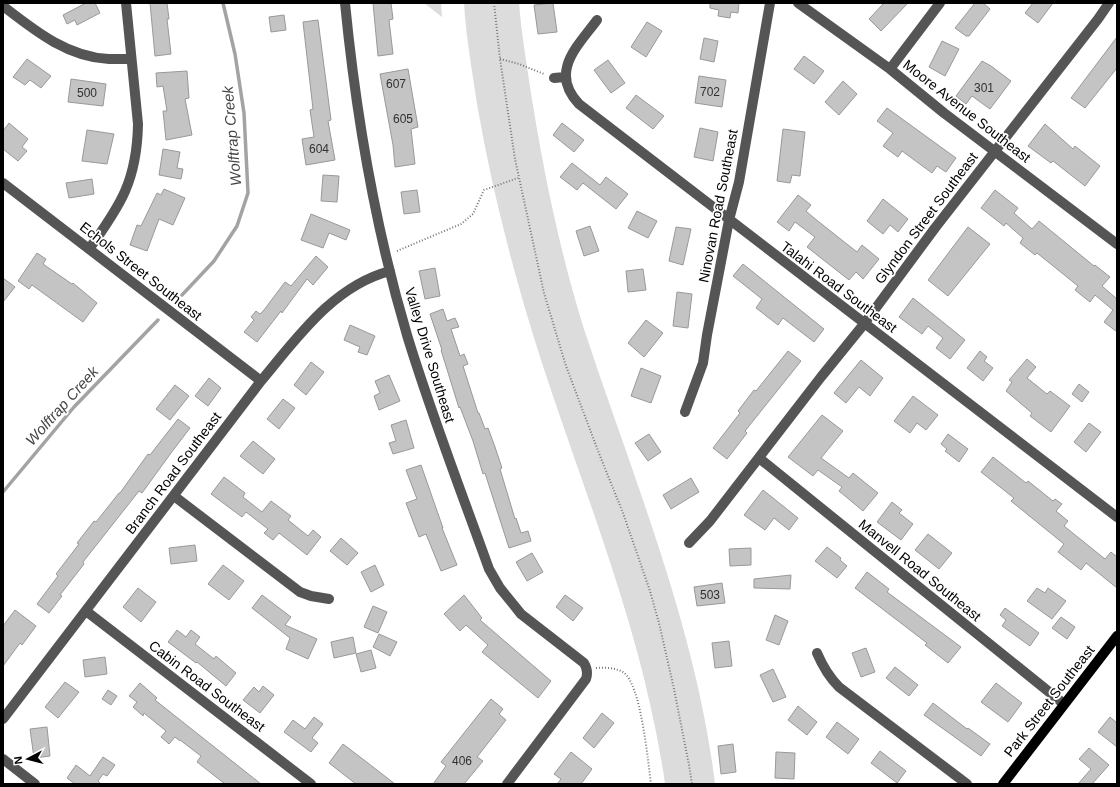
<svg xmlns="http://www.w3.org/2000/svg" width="1120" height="787" font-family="Helvetica,sans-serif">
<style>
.green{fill:#dcdcdc}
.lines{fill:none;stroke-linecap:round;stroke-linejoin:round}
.stream{stroke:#a3a3a3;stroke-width:3.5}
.building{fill:#c4c4c4;stroke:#999}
.path{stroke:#777;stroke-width:2;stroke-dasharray:1 2;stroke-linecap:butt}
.minor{stroke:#555;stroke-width:10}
.major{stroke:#000;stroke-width:10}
.labels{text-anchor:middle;stroke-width:3.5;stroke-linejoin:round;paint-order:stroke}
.number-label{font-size:12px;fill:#313131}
.street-label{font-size:14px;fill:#000;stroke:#fff}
.water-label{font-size:15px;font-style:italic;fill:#444;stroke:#fff}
</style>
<rect width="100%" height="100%" fill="#fff"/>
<path class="green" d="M424 3H441L442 17Z
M464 3H519C521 31 526 59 530 87 543 169 559 249 584 329 633 478 696 627 715 784H665C663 767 659 749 656 732 631 604 581 483 541 360 514 276 492 191 477 104 472 70 466 37 464 3Z"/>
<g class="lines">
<path class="stream" d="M182 295 214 261 237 226 248 193 244 113 235 54 223 3
M3 492 74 407 158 320"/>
</g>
<path class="building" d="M86 3H95L100 13 77 25 75 20 67 24 63 15Z
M150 3H167L169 19H167L171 54 155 56Z
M373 3H391L393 19 389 20 393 54 378 56Z
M553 3 557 32 538 34 534 5Z
M710 3H739L738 13 731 12 730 18 718 16 719 10 710 8Z
M884 3H908L881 31 869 19Z
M975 3H983L990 9 969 36H966L955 28Z
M1033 3H1053L1038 23 1025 13Z
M284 15 286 30 271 32 269 17Z
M318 20 331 120 328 121 335 160 306 165 302 139 314 137 310 110 313 109 303 22Z
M647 22 662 31 646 57 631 47Z
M1117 37V68L1085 108 1071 98Z
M704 38 718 41 714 62 700 59Z
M942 41 959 49 945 76 929 67Z
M804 56 824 71 814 84 794 69Z
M27 59 51 76 41 88 30 80 25 85 13 77Z
M608 60 625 83 611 93 594 70Z
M982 61 991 66 1011 81 990 109 972 96 966 104 956 96Z
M408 69 418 127 411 129 415 164 395 167 393 145 380 74Z
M187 71 189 98 185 99 192 135 166 140 163 111H167L163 86 157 87 156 73Z
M699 76 726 80 722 107 695 103Z
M71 79 106 84 103 106 68 102Z
M843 81 857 94 839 115 825 102Z
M636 95 664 116 653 129 626 108Z
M887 108 956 158 946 172 937 166 932 173 902 151 898 157 883 146 893 133 877 121Z
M9 123 28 139 22 147 27 151 18 161 3 149V131Z
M562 123 584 140 574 152 553 135Z
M1045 124 1073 149 1075 146 1100 166 1085 186 1053 161 1051 163 1028 146Z
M700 128 718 132 713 161 694 157Z
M783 129 805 132 800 176 792 175 790 183 777 181Z
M87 130 114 134 107 164 82 161Z
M163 149 180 152 177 168 183 169 181 179 159 175Z
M572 163 600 185 606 177 628 194 616 209 583 183 577 190 560 177Z
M323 175 339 176 337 202 321 201Z
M92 179 94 194 69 198 66 183Z
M164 189 185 198 173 225 159 219 147 251 130 245 137 225 141 226 157 193 161 195Z
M417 190 420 212 404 214 401 192Z
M995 190 1018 208 1014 213 1032 229 1039 221 1094 266 1095 265 1110 277 1102 286 1117 299V332L1104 322 1113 310 1095 295 1090 302 1075 290 1078 286 1037 253 1035 255 1020 243 1023 238 1006 223 1004 226 981 208Z
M798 195 811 205 806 211 814 218 857 252 862 245 879 259 863 279 856 272 849 280 807 247 815 237 795 222 789 231 777 222Z
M883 199 908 219 898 232 890 225 883 234 867 221Z
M637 211 657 221 648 238 628 228Z
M311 214 350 230 346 240 329 233 323 248 301 240Z
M590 226 599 251 584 256 576 231Z
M676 227 691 229 683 265 669 261Z
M968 227 990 244 948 296 928 280Z
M37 253 46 259 43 264 72 284 73 283 97 303 83 322 32 285 29 289 18 281Z
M316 256 328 267 313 285 307 279 282 313 281 311 257 342 244 332 254 320 251 317 256 311 260 314 264 310 285 282 291 286Z
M743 264 824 329 814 342 783 318 778 325 756 308 762 299 733 276Z
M435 268 440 296 425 299 419 271Z
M643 269 646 290 628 292 626 271Z
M3 278 15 287 3 302Z
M677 292 692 294 688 328 673 326Z
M913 298 965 340 950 359 936 348 943 338 928 326 922 334 899 317Z
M443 309 447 321 455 318 459 327 451 329 460 356 464 354 468 364 463 366 478 413H479L485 429 488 428 495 447 502 468 500 469 515 519 516 518 521 533 528 531 531 541 509 548 485 473 483 474 473 441 460 407 459 408 441 350H442L430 314Z
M646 320 663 333 644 357 628 343Z
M350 325 375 336 367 355 358 352 360 347 344 340Z
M788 351 801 361 745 431 747 433 727 459 713 448 740 413 738 411 754 390 756 391Z
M980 351 987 357 984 361 993 368 983 381 967 368Z
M1027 359 1036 367 1027 378 1047 394 1050 391 1070 406 1051 432 1030 416 1032 413 1006 391 1012 382 1009 380Z
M861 360 883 378 870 396 859 387 846 403 834 393Z
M311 362 324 372 306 395 294 385Z
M641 368 661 376 651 403 631 396Z
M389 375 400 401 379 410 374 396 380 393 375 381Z
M209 378 221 388 208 406 195 396Z
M1079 384 1089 392 1082 402 1072 394Z
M175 385 189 396 170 420 156 409Z
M913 396 938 415 926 430 917 423 910 433 894 421Z
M283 399 295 408 279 429 267 419Z
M822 415 843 431 821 458 849 478 853 473 878 493 863 511 839 491 842 487 818 470 813 476 788 457Z
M178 419 190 428 171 453 142 493 139 491 83 562 84 564 60 595 62 596 49 613 37 604 58 576 56 574 79 544 77 543 94 521 96 522 119 493H120L148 454 150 455Z
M406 420 414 448 393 454 389 443 396 441 391 425Z
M1089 423 1101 432 1086 452 1074 442Z
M649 434 661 452 648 461 635 443Z
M948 434 968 449 959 462 945 451 947 449 941 444Z
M253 441 275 459 263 474 240 456Z
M993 457 1026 483 1028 481 1053 501 1055 499 1062 504 1056 511 1068 521 1064 526 1105 559 1111 552 1117 557V588L1086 563 1081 570 1058 552 1064 544 1011 501 1014 498 981 472Z
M421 465 443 528H442L457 565 441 571 426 534 419 537 406 503 417 499 406 470Z
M224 477 245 493 243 497 262 512 271 501 291 516 288 520 308 536 313 530 321 537 307 555 279 533 273 540 264 533 268 529 246 512 242 517 211 494Z
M691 478 699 492 671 509 663 495Z
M763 490 798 518 789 530 774 518 765 530 744 515Z
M892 502 902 510 899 513 913 524 901 540 877 522Z
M928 534 952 553 939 569 915 550Z
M341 538 358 553 347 565 330 551Z
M195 545 197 561 171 564 169 548Z
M827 547 841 558 840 560 847 566 837 578 815 561Z
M751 548V565L730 566 729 549Z
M532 553 543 572 527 581 516 562Z
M223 565 244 581 229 600 208 584Z
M375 565 384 585 371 592 361 572Z
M867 572 889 589 887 592 961 647 948 663 925 645 927 643 855 588Z
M791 575 790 589 754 588V579Z
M722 583 725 603 697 606 694 587Z
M138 588 156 602 141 622 123 607Z
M1037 588 1045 593 1048 588 1066 601 1052 619 1027 601Z
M262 595 291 617 285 625 317 639 308 659 286 649 290 638 252 608Z
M464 595 482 618 480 620 551 681 538 698 482 652 488 645 466 625 460 631 444 614Z
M565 595 583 608 573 621 556 607Z
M373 606 387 612 378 633 364 627Z
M1005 608 1039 633 1030 646 1002 626 1006 620 1000 615Z
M15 610 36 626 22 645 20 643 3 666V626Z
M775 615 788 621 779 645 766 640Z
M1061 617 1075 627 1067 639 1052 628Z
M177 630 186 637 191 630 200 637 195 644 214 659 216 656 236 673 226 686 197 662 196 663 168 642Z
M379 634 397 642 390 656 373 647Z
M353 637 356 653 334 658 331 642Z
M729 641 732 666 715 668 712 643Z
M866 648 875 672 861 677 852 653Z
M371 650 376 668 361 672 356 654Z
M105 657 107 674 85 677 83 660Z
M895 667 918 685 909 696 886 678Z
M773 669 786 697 773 702 760 675Z
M65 682 79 692 58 718 45 707Z
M140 683 157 698 155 700 261 784H225L197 762 201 756 180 740V741L175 737 169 744 161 737 166 731 144 713 143 716 133 707 137 702 129 696Z
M996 683 1022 703 1008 722 981 702Z
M263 686 274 695 260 713 243 700 254 687 259 692Z
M108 690 117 696 111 705 102 699Z
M491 699 503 709 499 714 506 720 477 757 483 761 464 784H433L446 766 441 762Z
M933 703 967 729 968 728 990 744 981 756 924 715Z
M798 706 817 722 807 735 788 720Z
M602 713 614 723 594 748 583 738Z
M314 717 323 724 312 738 318 743 311 752 284 732 293 720 305 729Z
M1110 717 1117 723V747L1098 732Z
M837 722 859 739 848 754 826 737Z
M47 727 50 756 34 758 30 729Z
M343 744 364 760 395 784H356L329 763Z
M733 744 736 772 721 774 718 746Z
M1089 748 1109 765 1092 784H1078L1091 769 1079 759Z
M880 751 906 771 897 783 871 763Z
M571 752 592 769 581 784H557L561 779 554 774Z
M776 752 795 753 794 779 775 778Z
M103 757 115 765 107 776 103 774 98 781 101 784H75L67 778 76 765 90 776Z"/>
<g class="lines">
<path class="path" d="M494 3 500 59 515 159 544 293 566 366 600 456 623 513 650 591 659 623 674 689 689 765 692 784
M500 59 519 64 544 74
M397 251 461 224 473 214 484 190 518 178
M596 668C605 667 615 668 623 672 641 683 648 762 651 784"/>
<path class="minor" d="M345 3C356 115 375 227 407 335 431 414 461 491 489 569L500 588 521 614 584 663C587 668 588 673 586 679L507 784
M798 3 890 69 944 113 1117 244
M3 6C34 30 67 57 109 59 116 59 124 59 131 59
M597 20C577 47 549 72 579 104L1117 517
M890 69 940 3
M554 78 565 77
M3 183 261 381
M89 249C121 205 137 180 138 124L126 3
M685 412 703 363 707 335 729 220 739 182 770 3
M759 458 1064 704
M174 496 300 592 311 596 329 599
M689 543 710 521 821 377 864 324 935 228 1098 19 1109 3
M86 611 311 784
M817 653C823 667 829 677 839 687L967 784
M3 719 261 381C297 338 333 286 390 271
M3 759 35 784"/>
<path class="major" d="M1003 784 1117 636"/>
</g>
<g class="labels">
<g class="number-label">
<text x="396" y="88">607</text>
<text x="984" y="92">301</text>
<text x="710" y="96">702</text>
<text x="87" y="97">500</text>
<text x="403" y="123">605</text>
<text x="319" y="153">604</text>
<text x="710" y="599">503</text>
<text x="462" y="765">406</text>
</g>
<g class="street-label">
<text transform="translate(967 111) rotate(38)" y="5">Moore Avenue Southeast</text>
<text transform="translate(718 206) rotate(-79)" y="5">Ninovan Road Southeast</text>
<text transform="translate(926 218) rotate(-53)" y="5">Glyndon Street Southeast</text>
<text transform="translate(141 271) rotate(38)" y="5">Echols Street Southeast</text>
<text transform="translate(839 287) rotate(37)" y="5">Talahi Road Southeast</text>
<text transform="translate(430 355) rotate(73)" y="5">Valley Drive Southeast</text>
<text transform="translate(173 473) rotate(-53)" y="5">Branch Road Southeast</text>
<text transform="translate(920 570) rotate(39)" y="5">Manvell Road Southeast</text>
<text transform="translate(207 686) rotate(37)" y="5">Cabin Road Southeast</text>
<text transform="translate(1049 701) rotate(-52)" y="5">Park Street Southeast</text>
</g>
<g class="water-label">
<text transform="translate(232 136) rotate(-95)" y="5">Wolftrap Creek</text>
<text transform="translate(62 406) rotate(-48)" y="5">Wolftrap Creek</text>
</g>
</g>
<rect width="1120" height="787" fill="none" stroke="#000000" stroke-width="8"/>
<g transform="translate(28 759) rotate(263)" stroke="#ffffff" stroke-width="3" paint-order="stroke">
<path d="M0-3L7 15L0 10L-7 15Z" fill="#000000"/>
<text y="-6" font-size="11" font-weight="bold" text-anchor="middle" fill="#000000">N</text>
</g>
</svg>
